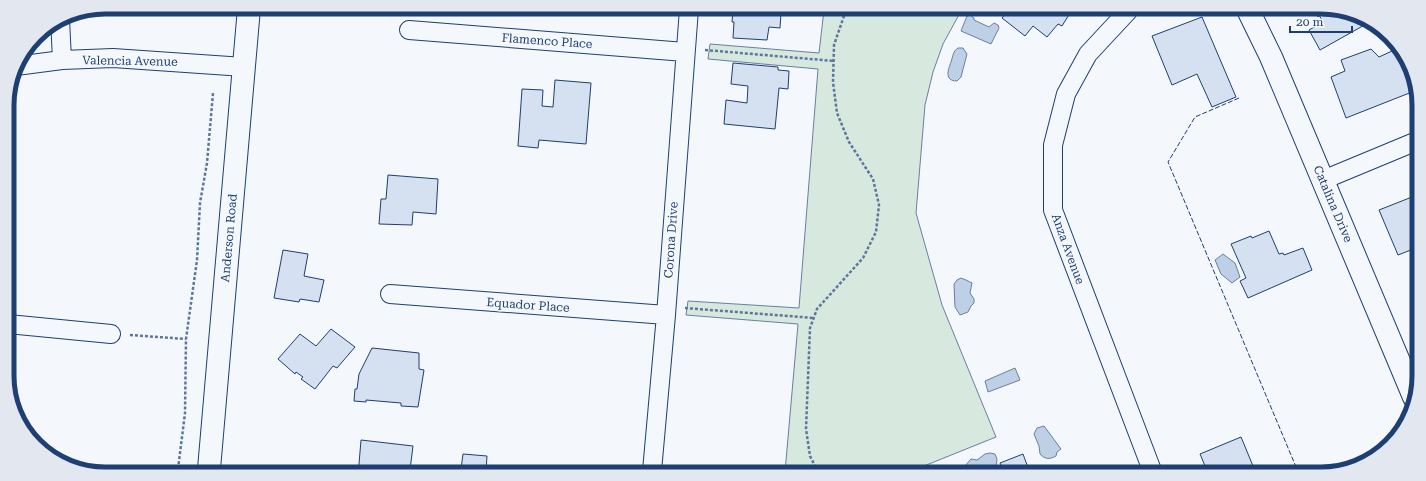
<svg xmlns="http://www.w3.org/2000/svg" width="1426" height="481" font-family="'Roboto Serif',serif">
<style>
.green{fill:#d7e8df;stroke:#687fa3}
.water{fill:#bed0e5;stroke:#687fa3}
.building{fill:#d5e0f0;stroke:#1d3f73}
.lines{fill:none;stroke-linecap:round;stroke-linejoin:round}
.street-casing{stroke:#1d3f73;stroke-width:20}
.secondary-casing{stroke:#1d3f73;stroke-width:24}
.path{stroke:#5e769c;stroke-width:2.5;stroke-dasharray:3 2;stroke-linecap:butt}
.street{stroke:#f4f7fb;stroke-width:18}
.secondary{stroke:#f4f7fb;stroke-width:22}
.fence{stroke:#1d3f73;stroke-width:1;stroke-dasharray:5 2;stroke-linecap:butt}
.labels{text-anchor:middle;stroke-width:3;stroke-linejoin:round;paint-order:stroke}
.street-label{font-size:12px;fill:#1d3f73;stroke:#f4f7fb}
.rim{fill:none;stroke:#1d3f73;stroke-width:5}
</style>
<rect width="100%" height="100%" fill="#f4f7fb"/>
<path class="green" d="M824 10 961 11 943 44 933 72 925 105 916 213 942 305 996 437 909 472H785L798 324 686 315 688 301 799 308 818 69 708 59 710 44 819 53Z"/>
<path class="water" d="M970 15 974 18V20L989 27 994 23 998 25 999 28 991 44 961 31 967 16Z
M958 48H963L967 54 961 77 957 81C944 81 948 70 951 62 953 56 953 51 958 48Z
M1223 254 1235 263 1240 277 1232 283 1221 274 1215 260Z
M961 278 966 280 972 283 970 293 974 299V303L971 306 968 312 960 315 955 307 954 284 957 280Z
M1015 368 1020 380 988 392 985 381Z
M1044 426 1061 449 1057 452 1056 456C1049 460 1045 459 1040 454L1039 446 1034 434 1037 428Z
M990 453 995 454 997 459 996 469 991 472H964L965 466 971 459 977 460 985 454Z"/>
<path class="building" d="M733 10H794L793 15 781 13 780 28 769 27 767 40 733 38 734 22H732Z
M1008 11H1067L1070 13 1062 26 1058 24 1047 37 1033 26 1025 36 1002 18Z
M1315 12H1353L1368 23 1320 50 1309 30 1323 22 1319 15 1318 17Z
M1202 17 1236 97 1212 107 1197 74 1172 85 1152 36Z
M1371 49 1379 57 1392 51 1399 50 1417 90 1346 118 1331 77 1345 71 1341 60Z
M733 63 778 67V70L789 71 788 89 779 88 775 129 724 124 726 100 747 103 748 86 731 84Z
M555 80 591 83 586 144 539 140 538 148 518 146 522 89 543 90 542 106 553 107Z
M388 175 438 179 436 214 413 212 412 225 379 224 381 199H386Z
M1417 195 1416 248 1398 255 1379 210Z
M1269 231 1279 254 1283 253 1284 255 1303 248 1312 270 1248 298 1240 281 1246 278 1231 244 1251 236 1252 238Z
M283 250 308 254 304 276 324 280 319 302 300 299 299 302 274 298Z
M331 329 355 347 337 368 333 366 315 389 301 379 303 377 296 372 295 374 278 359 300 334 316 346Z
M372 348 419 353V369L424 370 418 407 401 406V403L366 400V402L354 401 355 389H357L359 374Z
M1241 437 1253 466 1251 467 1254 474 1208 473 1200 454Z
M361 440 413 446 410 470 388 469V470H360L359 464Z
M463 454 487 456 486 471 427 470 428 466 461 469Z
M1023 454 1030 473H1004L1000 463Z"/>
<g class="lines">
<g class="street-casing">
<path id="street" d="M1128 11 1088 54 1066 94 1053 145V210L1153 473
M60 19 62 60
M409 30 685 52
M16 66 62 60 113 58 244 67
M1323 180 1417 141
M390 294 666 315
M8 324 111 334
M652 471 666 315 689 9"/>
</g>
<g class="secondary-casing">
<path id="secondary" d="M1249 12 1271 57 1414 397
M209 469 249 8"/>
</g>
<path class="path" d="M705 50 834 61
M685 308 814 318
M130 335 186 339
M178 469 185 413 186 339 197 260 200 203 207 163 213 93
M818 472 810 456 806 429 810 328 817 309 863 258 876 232 879 205 873 179 849 142 837 113 833 82 834 45 845 13 848 10"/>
<use href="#street" class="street"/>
<use href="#secondary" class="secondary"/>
<path class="fence" d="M1239 98 1195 117 1168 162 1299 474
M1411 293 1415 291"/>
</g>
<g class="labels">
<g class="street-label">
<text transform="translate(547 41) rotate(4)" y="4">Flamenco Place</text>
<text transform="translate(130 61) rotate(1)" y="4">Valencia Avenue</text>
<text transform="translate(1333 204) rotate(67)" y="4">Catalina Drive</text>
<text transform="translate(229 238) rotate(-85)" y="4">Anderson Road</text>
<text transform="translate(671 240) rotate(-86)" y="4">Corona Drive</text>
<text transform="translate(1068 249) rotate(70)" y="4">Anza Avenue</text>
<text transform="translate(528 305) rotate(4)" y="4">Equador Place</text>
</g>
</g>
<path d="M0 0H1426V481H0ZM105 14H1321A91 91 0 0 1 1412 105V376A91 91 0 0 1 1321 467H105A91 91 0 0 1 14 376V105A91 91 0 0 1 105 14Z" fill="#e3e8f0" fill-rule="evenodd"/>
<path class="rim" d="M105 14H1321A91 91 0 0 1 1412 105V376A91 91 0 0 1 1321 467H105A91 91 0 0 1 14 376V105A91 91 0 0 1 105 14Z"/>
<path d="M1290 26v6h62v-6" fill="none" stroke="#1d3f73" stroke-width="2"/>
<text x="1296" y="26" font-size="12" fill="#1d3f73" stroke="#f4f7fb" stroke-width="3" paint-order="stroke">20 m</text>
</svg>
